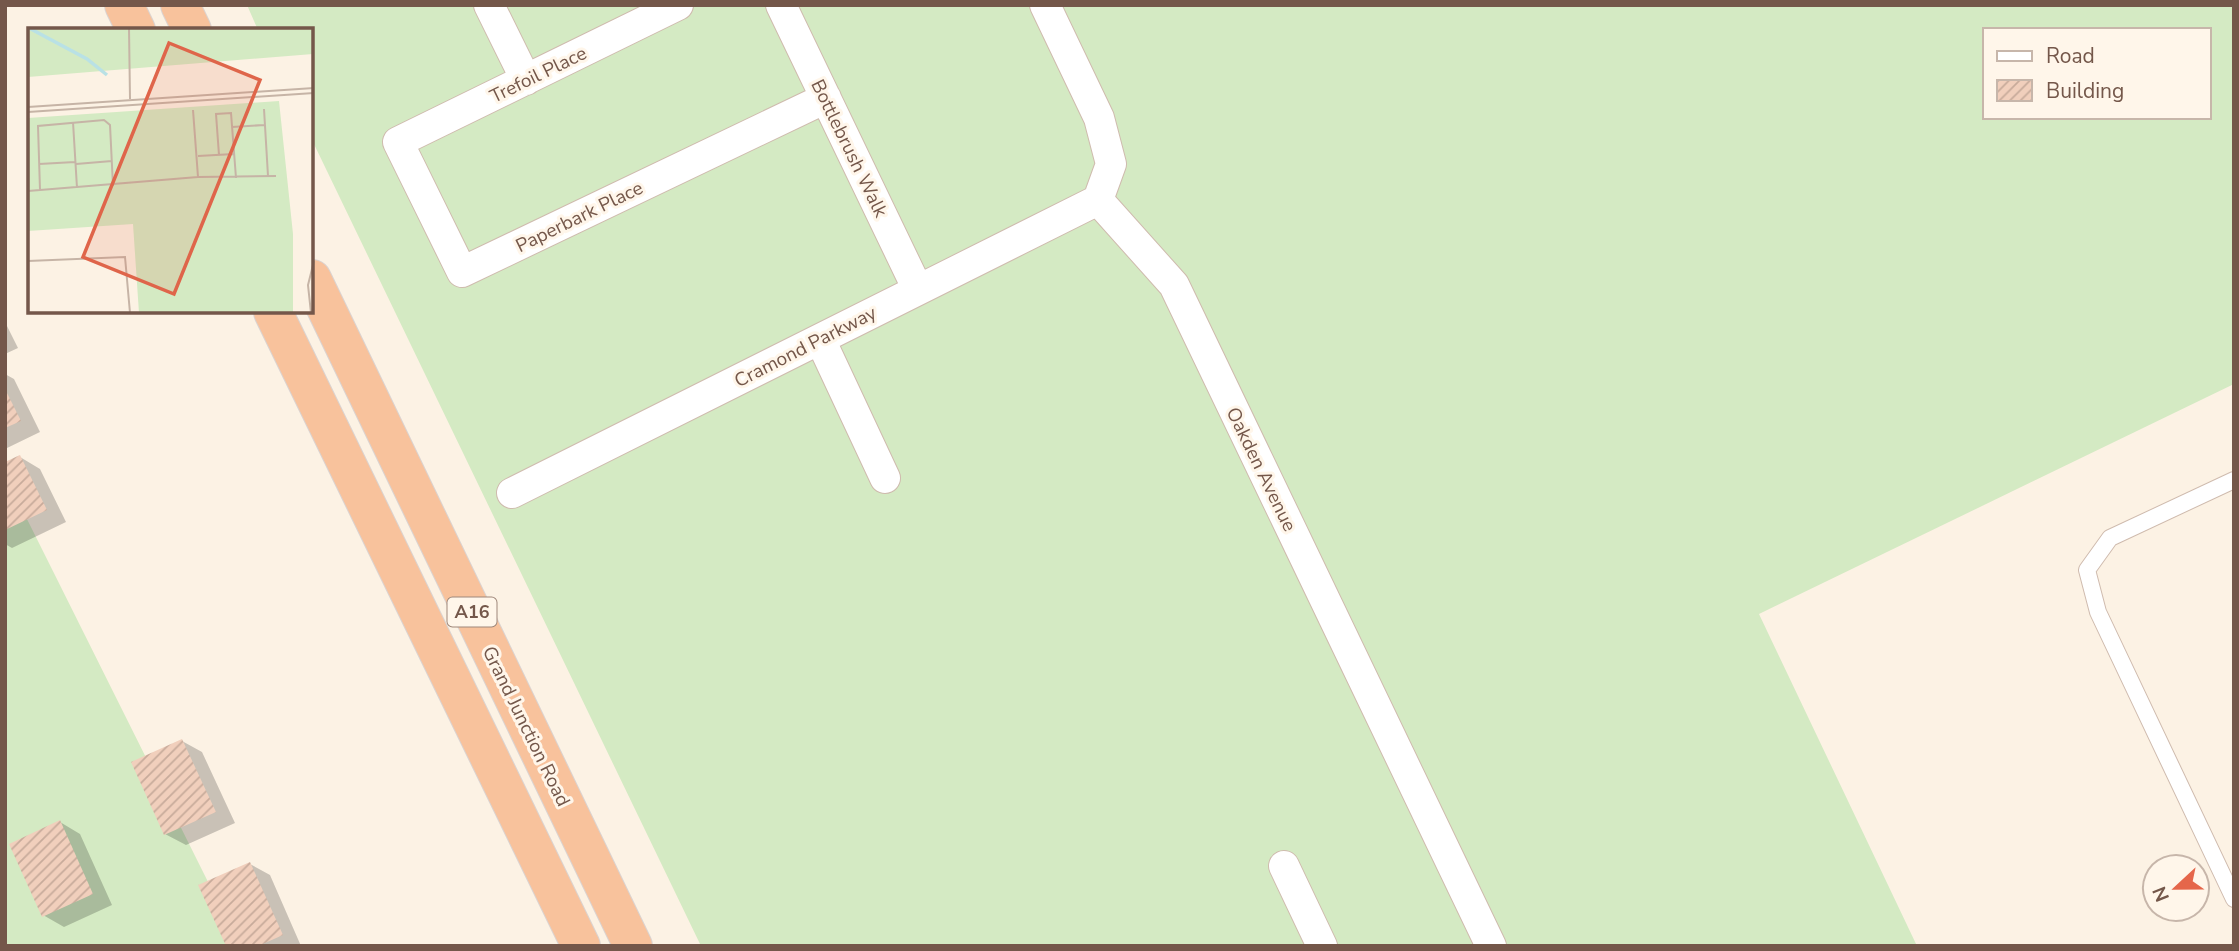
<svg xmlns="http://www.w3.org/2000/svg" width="2239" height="951" font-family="'Nunito Sans',sans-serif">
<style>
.grass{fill:#d4eac3;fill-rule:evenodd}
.shadow{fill:#0003}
.building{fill:url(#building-hatch)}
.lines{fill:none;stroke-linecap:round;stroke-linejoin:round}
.service-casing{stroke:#cfbbae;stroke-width:18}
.minor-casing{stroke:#cfbbae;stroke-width:32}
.trunk-casing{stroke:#dbd3d0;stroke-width:40}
.service{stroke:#fff;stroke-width:16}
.minor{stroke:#fff;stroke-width:30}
.trunk{stroke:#f8c29c;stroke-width:38}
.labels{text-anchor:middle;stroke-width:6;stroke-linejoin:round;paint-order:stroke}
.shield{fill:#fff6ea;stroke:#9e877a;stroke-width:2}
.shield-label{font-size:18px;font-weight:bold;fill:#74574a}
.street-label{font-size:19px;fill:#74574a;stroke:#fff6ea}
.inset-river{fill:none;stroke:#b9e1e5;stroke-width:3.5}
.inset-road{fill:none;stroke:#c6b4a6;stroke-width:2}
.view{fill:#df654a;fill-opacity:0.15;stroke:#df654a;stroke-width:3.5}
.inset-edge{fill:none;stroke:#74574a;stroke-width:3.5}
</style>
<defs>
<pattern id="building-hatch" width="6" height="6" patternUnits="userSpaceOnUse" patternTransform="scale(1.75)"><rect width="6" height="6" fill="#f1cfbc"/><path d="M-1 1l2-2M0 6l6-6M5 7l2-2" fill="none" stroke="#c8ab9b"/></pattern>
</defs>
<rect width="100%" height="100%" fill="#fcf2e4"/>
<path class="grass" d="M247 5H2234V384L1759 614 1917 946H701L312 140V30H258ZM1985 30H2209V117H1985Z
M5 475 240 946H5Z"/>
<path class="shadow" d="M5 322 18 348 5 354Z
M5 374 14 379 40 432 5 449Z
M20 457 40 469 66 522 12 548 5 544V464Z
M182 741 202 752 235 823 186 845 165 834Z
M60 822 80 834 112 905 64 927 43 915Z
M250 864 270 875 301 946H228Z"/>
<path class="building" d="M5 389 21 421 5 428Z
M20 455 47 510 5 530V462Z
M182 739 216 812 164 835 131 762Z
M60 820 93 894 42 917 9 844Z
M250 862 283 935 258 946H226L198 885Z"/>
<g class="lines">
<g class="service-casing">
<path id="service" d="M2234 480 2110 538 2087 570 2098 612 2234 899"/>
</g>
<g class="minor-casing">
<path id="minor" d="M489 5 526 80
M678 5 398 142 462 272 826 98
M781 5 918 290
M1045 5 1099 118 1111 164 1098 200 1174 285 1491 946
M820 339 885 478
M512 493 1098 200
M1284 866 1322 946"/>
</g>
<g class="trunk-casing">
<path id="trunk" d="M124 5 136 30
M180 5 192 30
M312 279 633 946
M273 312 581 946"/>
</g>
<use href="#service" class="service"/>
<use href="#minor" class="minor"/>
<use href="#trunk" class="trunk"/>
</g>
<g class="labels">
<rect class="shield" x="447.5" y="597.5" width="49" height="29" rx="5"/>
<g class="shield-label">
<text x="472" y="618">A16</text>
</g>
<g class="street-label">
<text transform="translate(538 74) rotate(-26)" y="7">Trefoil Place</text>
<text transform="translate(850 148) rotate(64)" y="7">Bottlebrush Walk</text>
<text transform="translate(579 216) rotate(-26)" y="7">Paperbark Place</text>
<text transform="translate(805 346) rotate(-27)" y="7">Cramond Parkway</text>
<text transform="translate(1262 469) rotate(64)" y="7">Oakden Avenue</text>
<text transform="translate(527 726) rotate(64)" y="7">Grand Junction Road</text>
</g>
</g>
<g transform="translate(28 28)">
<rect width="285" height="285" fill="#fcf2e4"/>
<path d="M0 0H285V26L0 49ZM251 73 265 206V285H111L105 196 0 203V90Z" fill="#d4eac3"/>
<path class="inset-river" d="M1 0 59 31 79 47"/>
<path class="inset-road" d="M101 0 102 71M0 79 286 60M236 81 240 148M165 82 170 149M0 84 286 65M45 94 49 160M204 99 236 97M191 127 188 86 203 85 208 150M170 128 206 126M11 136 47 134M48 136 84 133M12 162 10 98 76 92 82 97 85 158M0 163 170 149 248 148M0 233 97 229 102 285M283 285 280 257 286 233"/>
<path class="view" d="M141 15 232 52 146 266 55 229Z"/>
<rect width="285" height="285" class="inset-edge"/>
</g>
<rect width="2239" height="951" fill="none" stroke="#74574a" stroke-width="14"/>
<rect x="1983" y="28" width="228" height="91" fill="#fff6ea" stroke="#c7b6aa" stroke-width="2"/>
<rect x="1997" y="51" width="35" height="10" fill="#ffffff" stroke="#c7b6aa" stroke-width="2"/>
<text x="2046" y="63" font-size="21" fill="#74574a">Road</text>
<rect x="1997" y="80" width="35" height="21" fill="url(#building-hatch)" stroke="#c7b6aa" stroke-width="2"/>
<text x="2046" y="98" font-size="21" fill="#74574a">Building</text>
<g transform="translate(2176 888) rotate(248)"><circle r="33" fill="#fff6ea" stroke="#c7b6aa" stroke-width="2"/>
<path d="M0-5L12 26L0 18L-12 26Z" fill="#e5664a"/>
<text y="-10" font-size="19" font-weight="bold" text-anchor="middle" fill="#74574a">N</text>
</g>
</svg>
